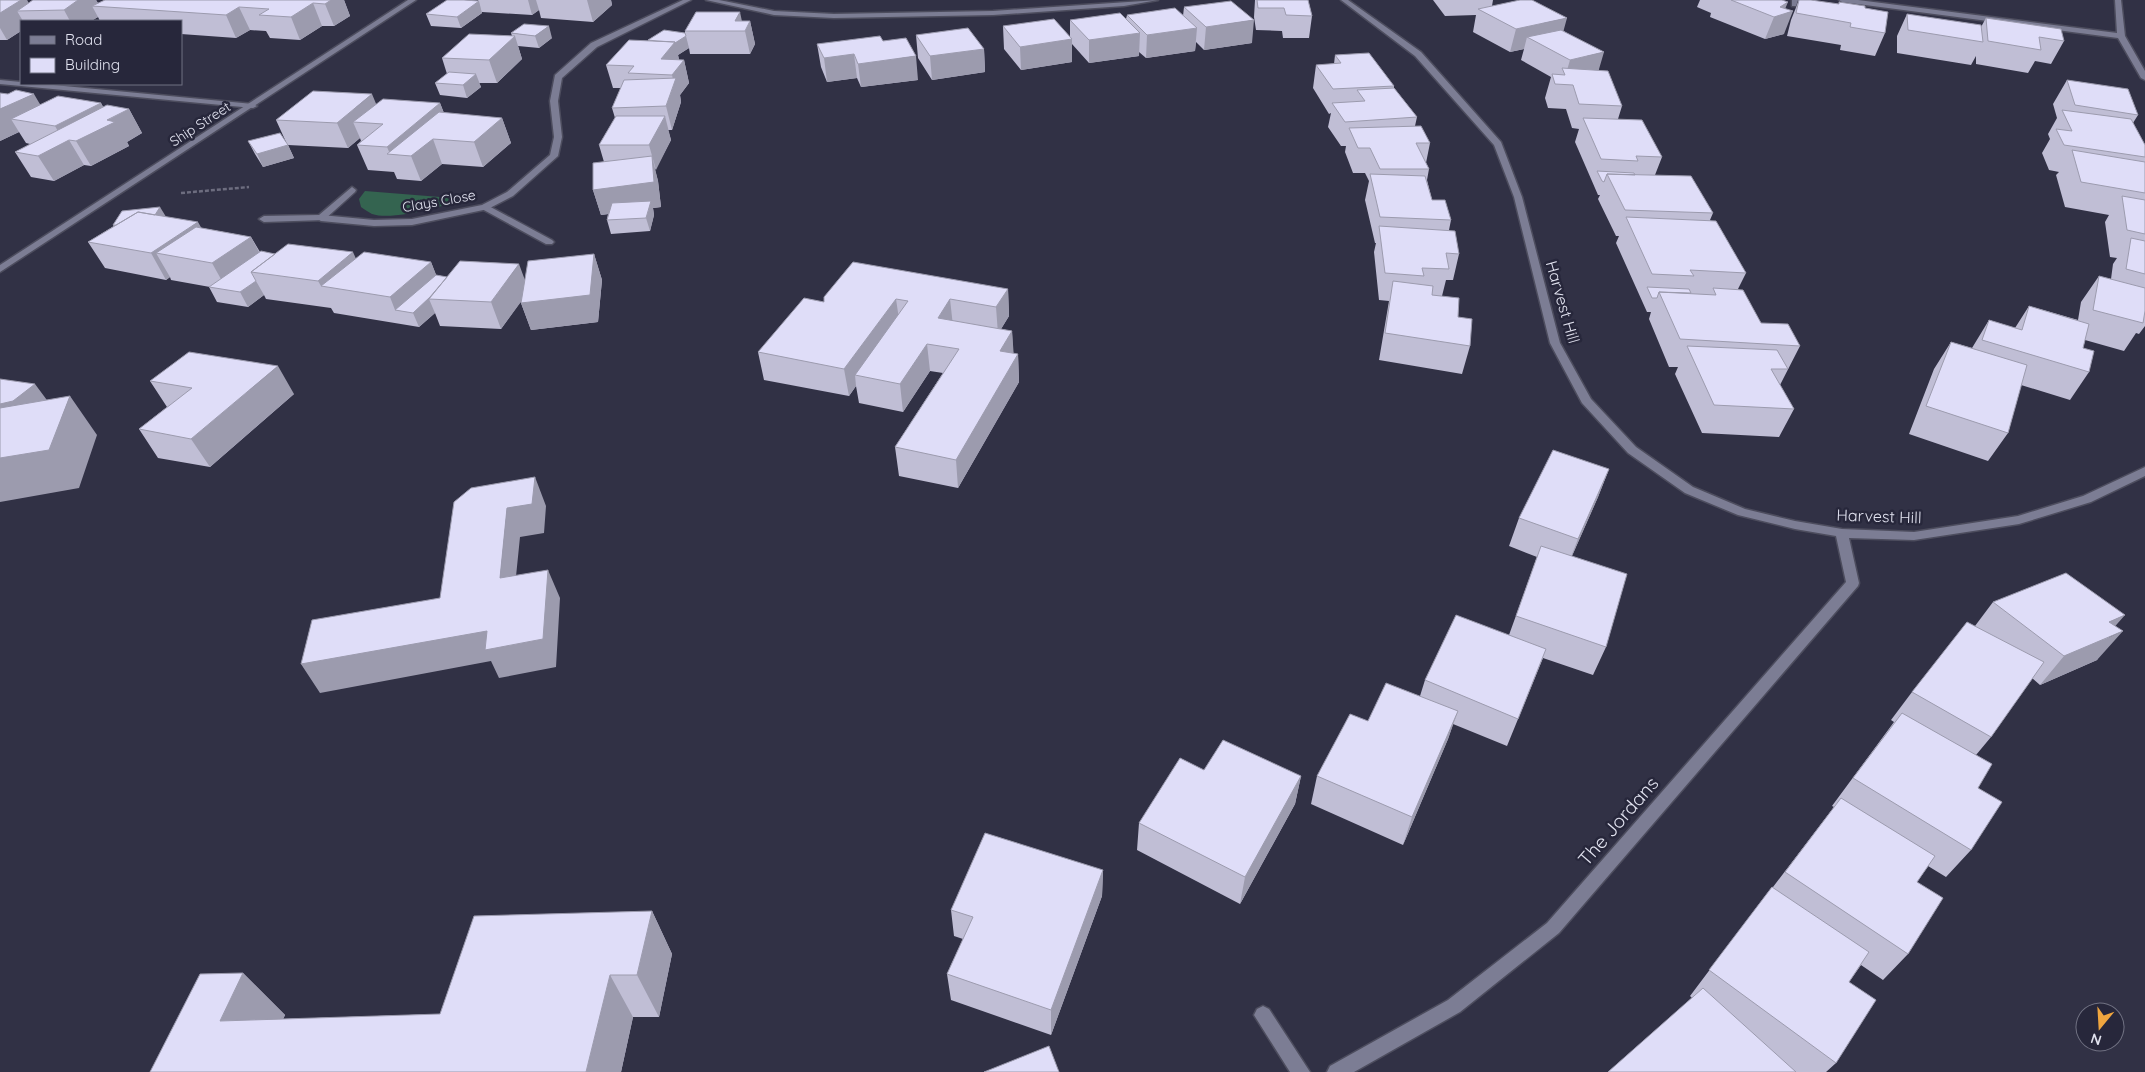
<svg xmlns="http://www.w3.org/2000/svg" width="2145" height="1072" font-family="Quicksand,sans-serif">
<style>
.green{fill:#346450}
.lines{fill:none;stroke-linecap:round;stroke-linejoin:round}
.lane-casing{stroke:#4d4d5e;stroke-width:3}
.street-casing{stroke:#4d4d5e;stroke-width:3}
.secondary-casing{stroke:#4d4d5e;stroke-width:3}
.path{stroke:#6d6d7f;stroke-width:2.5;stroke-dasharray:4 2;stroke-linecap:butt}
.lane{fill:#7c7d94;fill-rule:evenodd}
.street{fill:#7c7d94;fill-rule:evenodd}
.secondary{fill:#7c7d94;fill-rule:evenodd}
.wall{fill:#c0bed5}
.shaded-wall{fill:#9c9bae}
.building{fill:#dfddf8;stroke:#9c9bae}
.labels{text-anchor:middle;stroke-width:5;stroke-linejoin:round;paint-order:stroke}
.far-street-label{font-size:14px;fill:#e1e2ef;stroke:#27273b}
.street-label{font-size:16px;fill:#e1e2ef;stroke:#27273b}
.near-street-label{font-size:19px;fill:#e1e2ef;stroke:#27273b}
</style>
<rect width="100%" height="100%" fill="#313145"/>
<path class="green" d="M365 191 465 199C444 206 393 221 372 214 368 212 364 209 361 207L359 199Z"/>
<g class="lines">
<g class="lane-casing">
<path id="lane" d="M352 187 356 190 355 192 324 220 264 222 259 219 264 216 319 215Z
M485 204 552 240 554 242 552 244H546L482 209 480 207Z"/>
</g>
<g class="street-casing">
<path id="street" d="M683 0H691L597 47 562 78 558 101 562 137 558 156 513 196 488 209 412 225 374 226 321 221 316 218 321 215 374 220 412 219 482 205 507 192 550 155 554 137 550 101 555 75 591 43Z
M706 0H719L774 11 834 14 993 11 1158 0 1124 6 993 15 834 18 774 15Z
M1341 0H1348L1421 52 1501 142 1522 197 1560 343 1591 399 1636 447 1693 487 1745 509 1795 521 1842 529 1914 532 2018 516 2083 496 2145 467V476L2091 502 2019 524 1914 540 1849 538 1859 583 1858 586 1559 933 1460 1012 1354 1072H1327L1330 1066 1448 1000 1547 923 1846 582 1836 536 1795 529 1738 515 1685 493 1628 453 1582 403 1550 343 1514 197 1494 145 1415 56Z
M1792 0H1798L1796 6H1792Z
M1839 0H1858L2117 33 2115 0H2121L2125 36 2145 71V80L2141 78 2118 38 1842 2Z
M0 80 21 82V84H43L253 104 257 106 253 108 0 84Z
M1263 1006 1269 1009 1310 1072H1290L1254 1015 1257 1009Z"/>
</g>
<g class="secondary-casing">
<path id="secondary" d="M408 0H416L0 272V265Z"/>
</g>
<path class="path" d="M181 193 249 187"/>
<use href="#lane" class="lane"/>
<use href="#street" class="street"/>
<use href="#secondary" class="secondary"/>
</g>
<path class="wall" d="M0 0H27L28 3 33 0H96L98 3 105 0H344L350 16 334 26H322L300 40 270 38 266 31 250 30 236 38 181 34V21H100L98 17 91 21H21V31L7 40H0Z
M478 0H611L612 5 593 22 541 18 539 10 532 15 482 12V13L461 28 431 26 426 14 478 1Z
M1255 0H1308L1312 16 1309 38H1283L1282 31 1256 30 1254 17Z
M1433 0H1493L1492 6 1564 31 1599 70 1622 106 1618 119 1662 157 1655 175 1713 213 1710 220 1746 273 1738 289 1761 323 1800 346 1780 385 1794 409 1779 437 1702 433 1675 374 1678 367H1669L1649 319 1651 312H1647L1616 243 1619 236H1616L1598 199 1600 195H1598L1575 142 1579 129 1572 128 1566 109 1548 108 1545 98 1551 77 1521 60 1524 49 1510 52 1473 32 1476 15 1445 16Z
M1700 0H1782L1785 9 1784 34 1765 39 1710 17 1711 13 1697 7Z
M1799 0 1865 8 1885 33 1875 56 1840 50 1841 45 1787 36 1791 20Z
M1184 7 1252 43 1204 50 1196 42 1195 51 1146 58 1139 52V56L1089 63 1072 44V62L1021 70 1004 49 1003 26 1070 37V20L1126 19 1127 15 1183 16Z
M1907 14 1981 27 1986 18 2064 41 2051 64 2035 61 2028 73 1976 64V56L1971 65 1897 53V36Z
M742 21H750L755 44 750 54H690L689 48 678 55 679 60H684L689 83 680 95 681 102 672 130H668L671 140 655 170 658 181 661 207 653 208 654 215 650 231 611 234 607 220 608 214 601 215 593 190 604 162 599 145 615 118 612 108 621 88H613L606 65 649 41 648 40 685 33V31Z
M511 33 552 38 539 48 518 46 522 59 497 83H479L481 87 467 98 440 95 435 83 447 74 442 58 512 36Z
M916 35 984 49 985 72 932 80 918 58Z
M883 41 918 80 861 87 857 78 827 82 821 67 817 44Z
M1335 55 1394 86V88L1417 117 1415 126 1430 143 1426 163 1429 169 1427 180 1432 200 1451 220 1449 230 1459 254 1453 280H1446L1442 296 1458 317 1470 346 1462 374 1379 360 1389 301 1379 300 1374 252 1376 243H1375L1365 200 1369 181 1365 173H1353L1345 152 1346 146H1341L1328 127 1331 113 1329 114 1313 88 1316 65 1334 64Z
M2067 80 2138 115 2133 123 2145 145V326L2139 334 2136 333 2124 351 2085 340 2083 348 2089 372 2070 400 2021 385 2008 433 1988 461 1909 434 1934 369 1951 342 1972 348 1989 320 2015 328 2029 306 2078 320 2081 302 2099 276 2111 279 2113 264 2117 258 2110 257 2105 222 2109 215 2065 207 2056 175 2059 172 2049 170 2042 153 2050 139 2048 134 2057 118 2053 104Z
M8 94 40 104 101 103 103 107 129 109 142 133 127 142 129 146 91 166 84 165 54 181 31 177 15 152 30 144 26 143 19 132 0 141Z
M440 103 444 113 502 118 511 143 483 167 442 164 421 181 397 179 394 172 368 170 357 145 361 141 360 138 348 148 288 145 294 158 263 167 255 154 248 141 286 142 276 120 376 104Z
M166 217 202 228 251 237 260 252 275 254 431 262 436 275 447 277 525 280 594 254 602 280 598 322 531 330 521 303V301L501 329 440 326 435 313 419 327 334 313 331 308 266 299 264 295 248 307 217 302 209 287H210L171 280 170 277 166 280 105 268 88 242 114 226 113 225Z
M1008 289 1009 316 1001 329 1012 331 1013 354H1018L1019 382 958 488 899 476 895 447 943 373 930 371 903 412 859 403 856 386 849 396 764 380 758 352 824 302Z
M150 381 294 394 210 467 158 458 139 429 167 407Z
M1609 469 1598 497 1572 556 1606 647 1593 675 1543 658 1507 746 1453 724 1448 739 1403 845 1311 804 1317 776 1368 721 1420 696 1425 680 1509 635 1537 557 1509 546 1519 518Z
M1993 602 2115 626 2097 660 2040 685 2032 678 1991 737 1976 755 1978 788 1971 850 1946 877 1928 866 1917 882 1908 954 1883 980 1861 965 1849 982 1836 1063 1826 1072H1608L1692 998 1690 996 1772 887H1773L1834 807 1832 806 1894 722 1891 720 1912 692 1975 626Z
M1204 770 1301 776 1295 804 1240 904 1137 850 1139 823Z
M1103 870 1102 896 1051 1035 951 1000 947 974 963 939 954 936 951 910Z
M652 911 672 954 659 1017H633L621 1072H150L243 973 285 1015 283 1019 440 1014Z"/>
<path class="shaded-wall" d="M21 0H27L32 10 17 11 23 21H21V31L7 40 0 28V13Z
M78 0H96L100 7 92 6 98 17 91 21H70L64 10Z
M331 0H344L350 16 334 26 325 4Z
M528 0H536L539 10 532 15Z
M587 0H611L612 5 593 22Z
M479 1 482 13 461 28 457 17Z
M1788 2 1783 14 1793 11 1784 34 1765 39 1774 17 1780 7Z
M313 3 322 26 300 40 291 17Z
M239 7 250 30 236 38 226 15Z
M740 12 744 31 735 21Z
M1567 18 1561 40 1527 37 1524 49 1510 52 1516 29Z
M1254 20 1252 43 1204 50 1206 27Z
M750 21 755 44 750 54 745 31Z
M549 26 552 38 539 48 535 36Z
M1197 28 1195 51 1146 58 1147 35Z
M1140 33 1139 56 1089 63V40Z
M515 36 522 59 497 83 489 60Z
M686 36 689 48 678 55 680 64 684 60 689 83 680 95 681 102 672 130 666 106 674 84 672 75 661 59 675 42Z
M1072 39V62L1021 70 1020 47Z
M984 49 985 72 932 80 930 56Z
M1604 52 1597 76 1563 84 1570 60Z
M854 54 857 78 827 82 824 58Z
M916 56 918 80 861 87 858 64Z
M476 74 481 87 467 98 463 85Z
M34 94 48 118 11 119 19 132 0 141V109Z
M372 94 382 118 353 122 360 138 348 148 337 123Z
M101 103 110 119 129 109 142 133 127 142 129 146 91 166 76 141 69 140 84 165 54 181 38 156 64 142 55 126Z
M440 103 449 127 433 139 442 164 421 181 411 156 390 154 387 147Z
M665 116 671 140 656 170 649 145Z
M502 118 511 143 483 167 474 142Z
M288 145 294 158 263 167 257 154Z
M652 156 658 181 661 207 653 208 654 215 650 231 646 218 649 209 601 215 593 190Z
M160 207 168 220 122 239 113 225Z
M198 222 213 248 156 253 170 277 166 280 151 253Z
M251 237 265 263 227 290 212 263Z
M353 252 365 279 321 286 318 281Z
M594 254 602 280 598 322 531 330 521 303Z
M431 262 441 287 429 299 435 313 419 327 413 313 395 310 390 297Z
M519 264 529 291 501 329 491 302Z
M256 281 264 295 248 307 240 292Z
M1008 289 1009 316 998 334 996 307Z
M896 299 900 326 855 375 856 386 849 396 844 369Z
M950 299 953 326 938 318Z
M1012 331 1014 358 1000 351Z
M927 344 930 371 903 412 900 384Z
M1018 354 1019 382 958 488 956 460Z
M278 366 294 394 210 467 191 439Z
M35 384 61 419 70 396 97 435 79 488 0 502V404Z
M1609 469 1598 497 1567 567 1578 539Z
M535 477 546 506 544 533 520 537 513 606 500 578 507 508Z
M548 570 560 598 556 667 499 678 491 661 320 693 301 664Z
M2125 615 2103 640 2123 631 2097 660 2040 685 2064 656 2109 622Z
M1458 711 1448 739 1403 845 1412 817Z
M1301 776 1295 804 1240 904 1245 877Z
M1103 870 1102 896 1051 1035V1010Z
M652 911 672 954 659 1017 637 975Z
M243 973 285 1015 264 1062 220 1021Z
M610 975 633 1017 621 1072H586Z"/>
<path class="building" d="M0 0H21L0 13Z
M33 0H78L64 10 17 11Z
M105 0H331L325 4 313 3 291 17 259 15 269 9 239 7 226 15 92 6Z
M447 0H464L479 1 457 17 426 14Z
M1257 0H1308L1312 16 1286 15 1284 8H1258Z
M1520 0H1532L1567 18 1516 29 1478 9Z
M1731 0H1782L1788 2 1780 7 1793 11 1774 17Z
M1799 0H1811L1839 4V2L1865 6V8L1888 12 1885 33 1850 27 1851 23 1796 13Z
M1231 1 1254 20 1206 27 1184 7Z
M1175 8 1197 28 1147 35 1127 15Z
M696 12H740L735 21H750L745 31H685Z
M1120 13 1140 33 1089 40 1070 20Z
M1907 14 1981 25 1983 42 1908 30Z
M1986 18 2061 29 2064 41 2039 37 2041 50 1988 41Z
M1054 19 1072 39 1020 47 1003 26Z
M524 24 549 26 535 36 511 33Z
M968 28 984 49 930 56 916 35Z
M664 30 685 33 686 36 675 43V42L657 41 648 40Z
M1561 30 1604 52 1570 60 1527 37Z
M469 34 515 36 489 60 442 58Z
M880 36 883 41 906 38 916 56 858 64 854 54 824 58 817 44Z
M629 40 675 42 661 59 684 60 672 75 628 73 634 66 606 65Z
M1369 53 1394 86 1333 89 1316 65 1341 63 1335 55Z
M1562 68 1608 71 1622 106 1579 104 1573 85 1555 84 1552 74 1565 75Z
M449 72 476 74 463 85 435 83Z
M676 78 666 106 612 108 624 80Z
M2067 80 2128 89 2138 115 2075 105Z
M1394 88 1417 117 1345 122 1332 103 1365 101 1357 90Z
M16 90 34 94 0 109V93L8 94Z
M313 91 372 94 337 123 276 120Z
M58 96 101 103 55 126 11 119Z
M383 99 440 103 387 147 357 145 383 124 353 122Z
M107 105 129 109 107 120 115 122 76 141 69 140 38 156 15 152Z
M2062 110 2131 119 2145 145V157L2064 145 2056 129 2072 131Z
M439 112 502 118 474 142 433 139 411 156 387 154Z
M616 116H665L649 145H599Z
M1583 118 1642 120 1662 157 1636 156 1638 161 1601 159Z
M1421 126 1430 143H1416L1429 169H1380L1370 148H1358L1349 128Z
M280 133 288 145 257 154 248 141Z
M2072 150 2145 162V193L2081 182Z
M652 156 654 182 593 190V163Z
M1597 171 1634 173 1635 175 1607 174 1604 182 1602 181Z
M1370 174 1425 176 1432 200H1445L1451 220 1380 217Z
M1607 174 1691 176 1713 213 1625 210Z
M2122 196 2145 200V234L2127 230Z
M651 201 646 218 607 220 612 203Z
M160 207 155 215 138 212 116 225H113L122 211Z
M138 212 198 222 151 253 88 242Z
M1626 217 1716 221 1746 273 1690 270 1694 276 1652 274Z
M1379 226 1455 231 1459 254 1446 253 1449 269 1422 268 1424 276 1385 273Z
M196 227 251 237 212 263 156 253Z
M2131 238 2145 241V274L2126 269Z
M288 244 353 252 318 281 251 272Z
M261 251 275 254 251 272 256 281 240 292 209 287Z
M364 252 431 262 390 297 321 286Z
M594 254 590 295 521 303 528 261Z
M460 261 519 264 491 302 429 299Z
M853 262 1008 289 996 307 950 299 938 318 1012 331 1000 351 1018 354 956 460 895 447 959 349 927 344 900 384 855 375 908 301 896 299 844 369 758 352 804 298 824 302V297Z
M436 275 447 277 430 297 413 313 395 310Z
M2099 276 2145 288V311L2143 323 2093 310Z
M1393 281 1433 286 1432 295 1459 298 1458 317 1472 319 1470 346 1385 333Z
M1647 287 1689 289 1691 293 1659 292 1657 298H1652Z
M1713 288 1743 290 1761 323 1788 324 1800 346 1680 339 1659 292 1716 295Z
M2029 306 2089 324 2083 348 2094 351 2089 372 1982 340 1989 320 2022 330Z
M1951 342 2027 365 2008 433 1926 406Z
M1687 346 1777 350 1788 369H1771L1794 409 1714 405Z
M189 352 278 366 191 439 139 429 192 388 150 381Z
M0 379 35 384 13 401 0 404Z
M70 396 49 450 0 458V408Z
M1553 450 1609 469 1578 539 1519 518Z
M535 477 532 504 507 508 500 578 548 570 543 639 485 650 487 631 301 664 312 620 440 598 454 502 471 488Z
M1541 546 1627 574 1606 647 1516 616Z
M2066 573 2125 615 2109 622 2123 631 2064 656 1993 602Z
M1456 615 1546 649 1518 719 1425 680Z
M1967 622 2044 662 1991 737 1912 692Z
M1386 683 1458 711 1412 817 1317 776 1350 714 1368 721Z
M1902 713 1992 764 1978 788 2002 802 1971 850 1853 778Z
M1223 740 1301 776 1245 877 1139 823 1180 758 1204 770Z
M1841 798 1935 856 1917 882 1943 898 1908 954 1785 872Z
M985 833 1103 870 1051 1010 947 974 973 917 951 910Z
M1772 887 1869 952 1849 982 1876 1000 1836 1063 1709 970Z
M652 911 637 975H610L586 1072H150L200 974 243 973 220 1021 440 1014 474 916Z
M1703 988 1796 1072H1608Z
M1049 1046 1059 1072H984Z"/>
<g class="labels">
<g class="far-street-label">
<text transform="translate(200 124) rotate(-33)" y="5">Ship Street</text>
<text transform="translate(439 201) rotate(-10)" y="5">Clays Close</text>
</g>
<g class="street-label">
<text transform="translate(1563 302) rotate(74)" y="6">Harvest Hill</text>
<text transform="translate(1879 516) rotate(2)" y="6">Harvest Hill</text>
</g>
<g class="near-street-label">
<text transform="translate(1618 821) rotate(-49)" y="7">The Jordans</text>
</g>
</g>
<rect x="20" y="20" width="162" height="65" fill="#27273b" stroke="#717283"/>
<rect x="30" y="36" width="25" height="8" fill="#7c7d94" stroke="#717283"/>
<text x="65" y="45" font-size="15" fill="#e1e2ef">Road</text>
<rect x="30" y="58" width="25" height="15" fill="#dfddf8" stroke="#717283"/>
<text x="65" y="70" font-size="15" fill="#e1e2ef">Building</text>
<g transform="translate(2100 1027) rotate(198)"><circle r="24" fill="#27273b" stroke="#717283"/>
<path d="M0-4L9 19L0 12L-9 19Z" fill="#f0a63f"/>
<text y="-8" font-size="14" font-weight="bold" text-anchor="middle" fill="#e1e2ef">N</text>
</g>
</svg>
